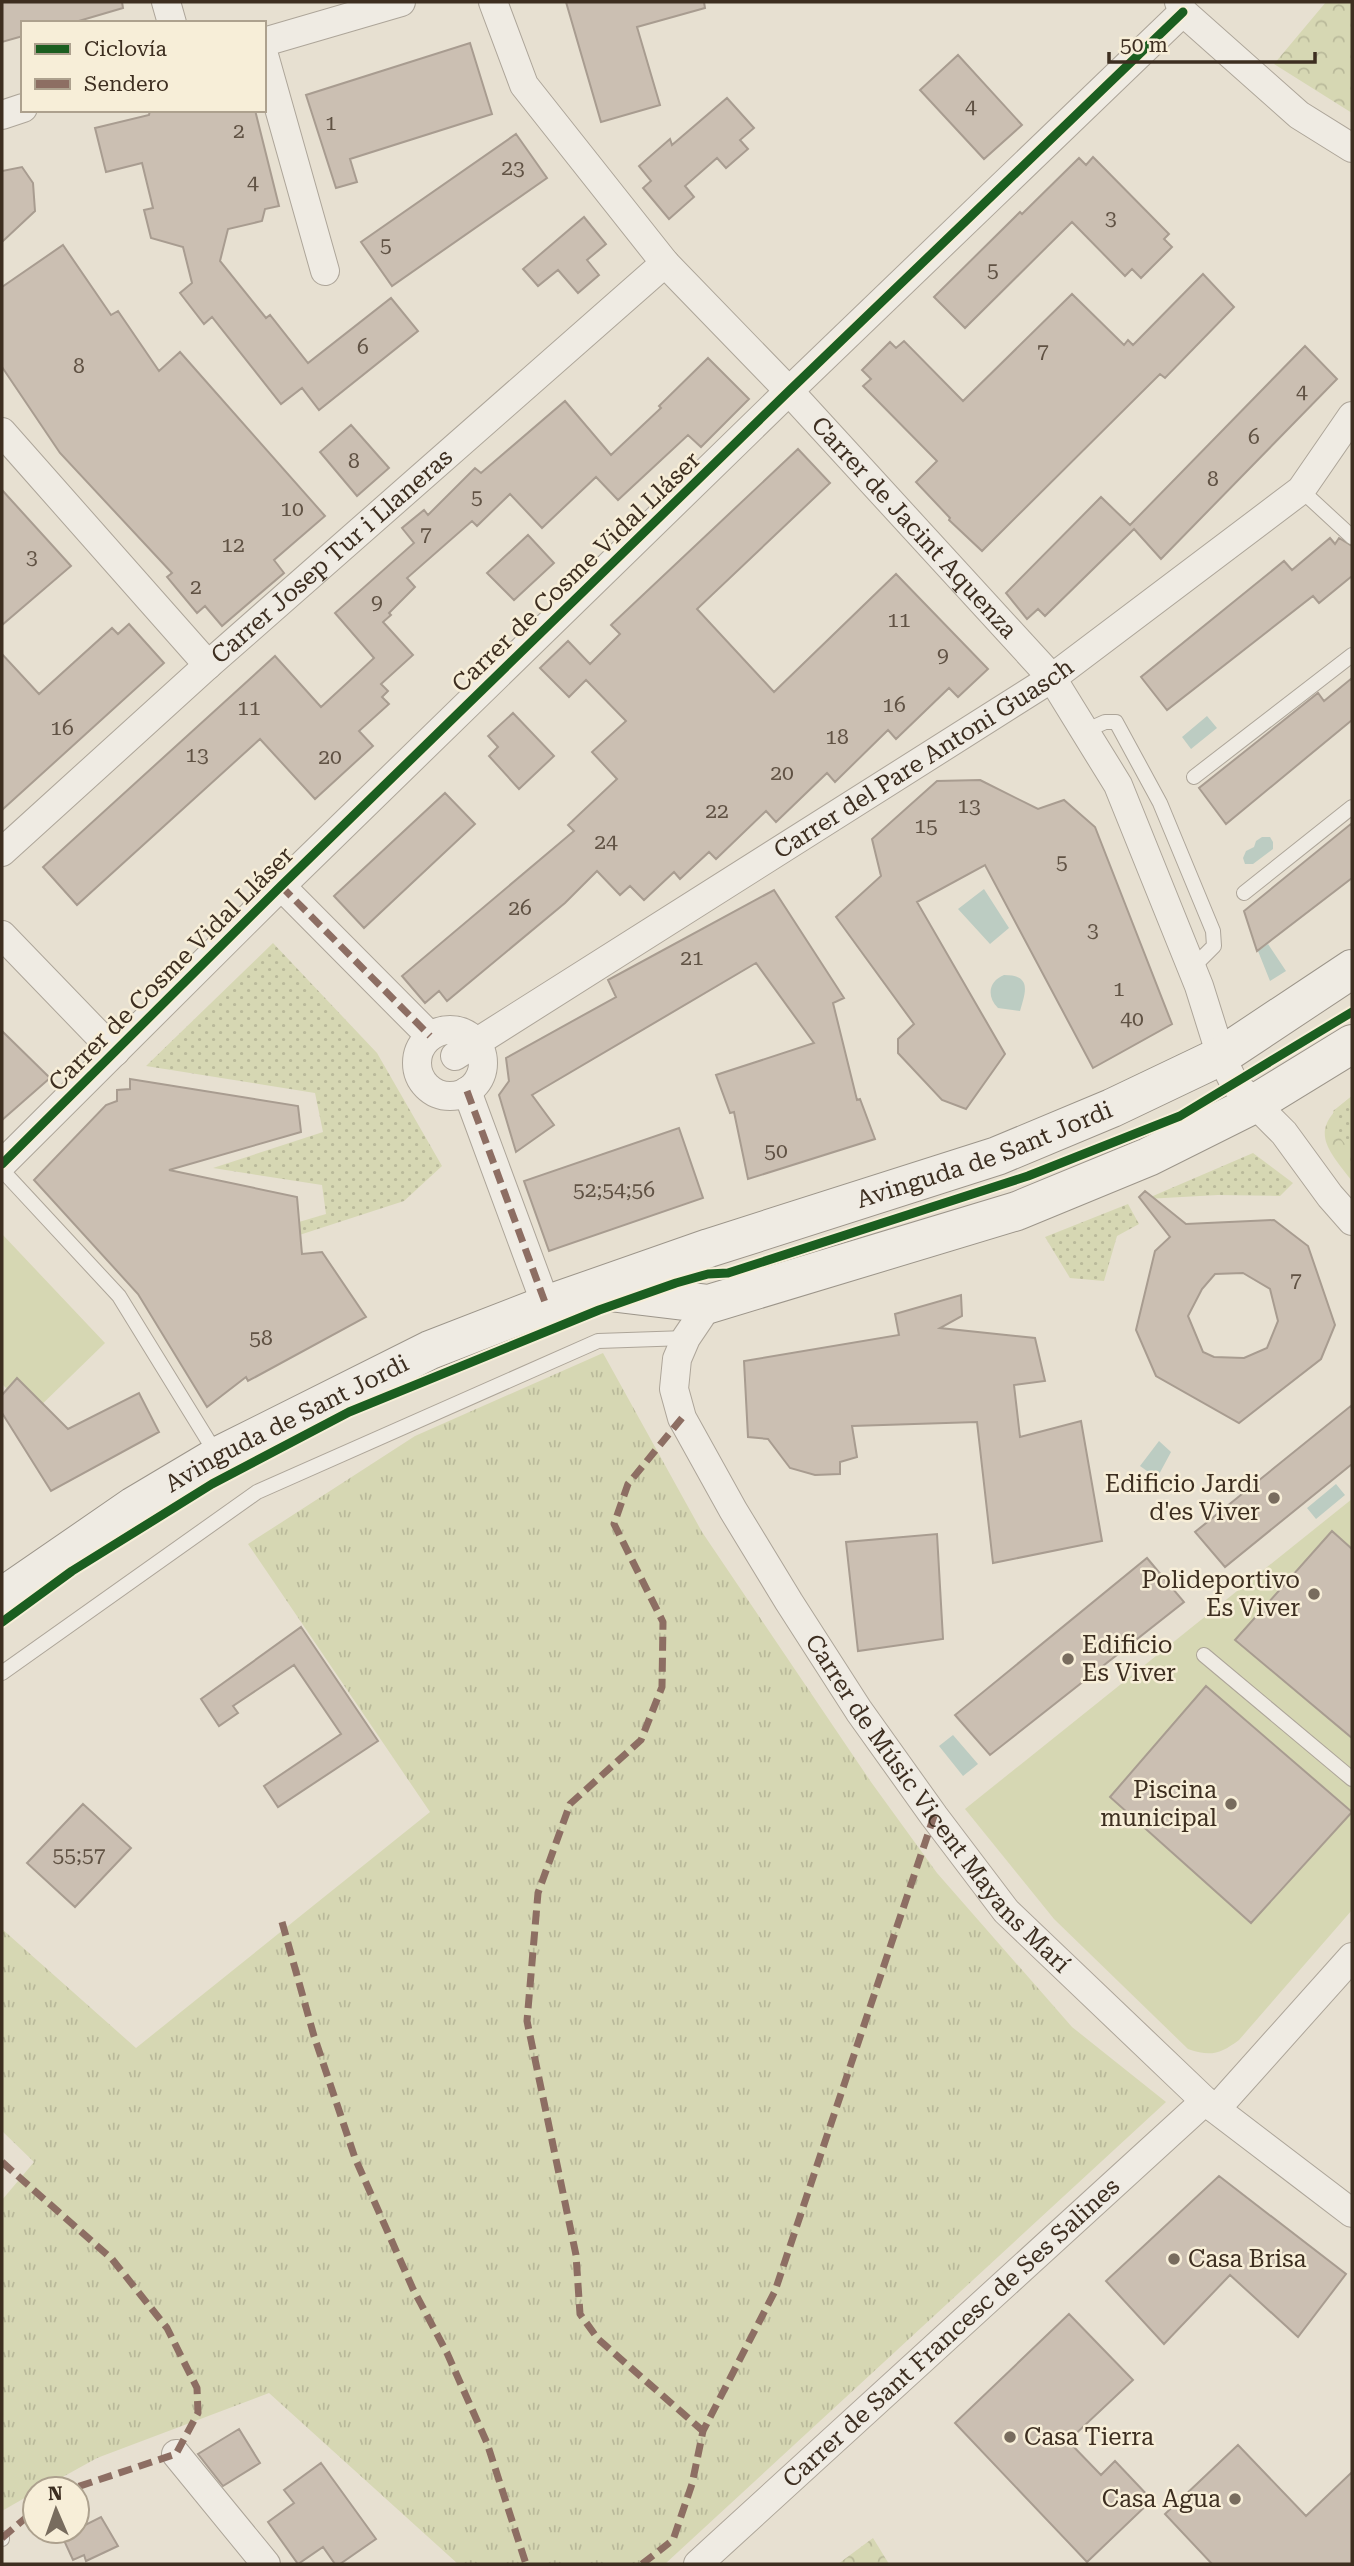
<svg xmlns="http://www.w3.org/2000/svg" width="1354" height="2566" font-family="'Roboto Serif',serif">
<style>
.grass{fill:url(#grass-tufts)}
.park{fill:url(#park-crowns)}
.garden{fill:url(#garden-dots)}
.pitch{fill:#d6d7b3}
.water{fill:#bcccc2}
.building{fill:#cbbfb2;stroke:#a89c90;stroke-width:2;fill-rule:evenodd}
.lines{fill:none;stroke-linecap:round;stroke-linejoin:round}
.lane-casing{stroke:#ada599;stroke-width:16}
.street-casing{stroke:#ada599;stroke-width:30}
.secondary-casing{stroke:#9c958a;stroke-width:40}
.lane{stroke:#efebe3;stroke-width:14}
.street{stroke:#efebe3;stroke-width:28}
.secondary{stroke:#efebe3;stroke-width:38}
.quiet{stroke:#8d6e63;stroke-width:7;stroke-dasharray:14 7;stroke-linecap:butt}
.cycleway-casing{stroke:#f7eed8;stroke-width:13}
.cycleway{stroke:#1b5e20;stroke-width:9}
.poi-dot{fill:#786c5e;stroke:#f7eed8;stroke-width:2.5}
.labels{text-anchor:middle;stroke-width:5;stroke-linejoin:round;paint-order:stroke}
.number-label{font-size:21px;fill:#605244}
.street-label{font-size:24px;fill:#3d2e20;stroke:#f7eed8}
.poi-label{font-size:24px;fill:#3d2e20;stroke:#f7eed8;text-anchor:end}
</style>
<defs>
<pattern id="grass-tufts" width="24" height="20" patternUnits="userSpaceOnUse" patternTransform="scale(1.75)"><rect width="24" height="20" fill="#d6d7b3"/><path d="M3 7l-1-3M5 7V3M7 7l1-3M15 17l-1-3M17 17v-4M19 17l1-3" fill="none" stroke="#b9b99a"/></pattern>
<pattern id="park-crowns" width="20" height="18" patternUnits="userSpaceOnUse" patternTransform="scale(1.75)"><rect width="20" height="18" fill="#d6d7b3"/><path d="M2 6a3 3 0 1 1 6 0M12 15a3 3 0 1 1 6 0" fill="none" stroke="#b9b99a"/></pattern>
<pattern id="garden-dots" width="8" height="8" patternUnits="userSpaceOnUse" patternTransform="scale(1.75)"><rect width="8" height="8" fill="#d6d7b3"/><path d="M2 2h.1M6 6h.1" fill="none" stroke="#b9b99a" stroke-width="1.8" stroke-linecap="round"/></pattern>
</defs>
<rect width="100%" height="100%" fill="#e7e0d1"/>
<path class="grass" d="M603 1353 702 1532 871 1782 937 1873 1072 2027 1166 2102 665 2564H458L269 2393 97 2458 41 2489H35V2492L2 2511V2200L34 2162 2 2131V1929L136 2048 430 1812 248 1544 415 1436Z"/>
<path class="park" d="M1326 2H1352V113L1274 64Z
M1352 1096V1181C1323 1144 1309 1129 1352 1096Z
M873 2538 889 2564H838Z"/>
<path class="garden" d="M273 943 377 1053 442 1166 404 1201 253 1250 221 1245 326 1214 322 1185 213 1168 323 1132 315 1093 146 1066Z
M1352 1096V1153L1341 1139 1333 1111Z
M1253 1153 1293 1183 1280 1196 1218 1195 1146 1199Z
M1128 1204 1139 1224 1117 1236 1104 1281 1070 1278 1045 1237Z"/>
<path class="pitch" d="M2 1234 105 1343 32 1414 2 1384Z
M1352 1499V1910L1239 2040C1220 2054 1211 2057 1188 2049L1054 1919 965 1809Z"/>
<path class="water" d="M1207 716 1217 728 1191 749 1182 737Z
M1262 837H1270L1273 842V849L1253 864H1245L1243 858 1246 851 1254 847 1256 841Z
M984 889 1009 928 990 944 958 909Z
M1268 944 1286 971 1270 981 1258 951Z
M1004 975C1033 975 1025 993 1020 1011L998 1008C986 996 989 981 1004 975Z
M1159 1441 1171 1452 1157 1478 1140 1466Z
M1336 1484 1345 1495 1316 1519 1307 1508Z
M953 1735 978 1764 963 1776 939 1746Z"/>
<path class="building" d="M2 2H122L123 8 72 23H23V36L2 42Z
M566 2H704L705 8 637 27 660 105 601 122Z
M470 43 492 114 350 159 357 182 336 188 306 95Z
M958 55 1022 125 984 159 920 90Z
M727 98 754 128 740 140 748 149 726 168 717 158 685 186 694 197 669 219 643 188 651 181 639 166 670 139 672 145Z
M150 110H255L279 206 265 209 262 221 228 229 220 261 266 318 270 315 308 363 391 298 418 331 319 410 302 388 281 404 212 317 204 324 180 293 192 283 183 247 151 238 144 210 153 208 142 163 106 172 95 128 149 115Z
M516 134 547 178 392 286 361 242Z
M1093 157 1169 234 1164 239 1172 247 1141 278 1132 269 1125 276 1072 222 965 328 934 297 1020 212 1022 214 1079 158 1086 165Z
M22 167 33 183 35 211 2 242V171Z
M584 217 606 244 587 260 599 275 578 293 558 270 538 286 523 269Z
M63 245 111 315 118 311 159 371 180 352 325 516 274 560 284 573 222 626 205 606 197 613 167 577 172 573 60 453 2 367V287Z
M1203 274 1234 307 1165 378 1160 374 982 551 949 520 950 518 916 482 937 461 863 386 871 379 862 370 890 342 896 348 904 341 963 401 1072 294 1124 345 1128 340 1133 345Z
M1305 346 1337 379 1161 559 1134 529 1045 616 1038 609 1027 619 1006 593 1101 497 1130 525Z
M708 358 749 399 701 447 688 435 618 500 596 477 542 528 510 494 477 526 472 521 407 578 415 587 389 613 391 615 383 622 413 655 381 684 388 691 382 697 389 704 359 731 373 746 315 799 260 739 77 905 43 867 275 656 321 707 359 672 374 658 335 613 414 543 402 528 424 510 428 515 475 468 481 473 565 401 611 455 661 408 659 406Z
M351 425 389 468 357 496 320 452Z
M798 449 830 483 697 609 774 692 896 574 988 669 958 697 949 688 896 739 888 730 835 782 827 773 776 822 766 811 716 859 709 852 680 879 674 872 644 900 630 886 620 895 597 871 565 903 447 1001 439 991 425 1003 402 976 574 831 568 825 617 779 592 752 626 721 586 680 569 697 540 668 568 641 590 664 620 634 611 625Z
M2 490 71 566 2 625Z
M528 535 554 563 514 600 487 573Z
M1330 538 1335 544 1339 538 1352 546V576L1319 603 1313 596 1167 710 1141 677 1284 561 1292 570Z
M129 624 164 663 2 810V654L39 694 112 628 118 634Z
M1352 678V720L1226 824 1199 788 1318 693 1324 701Z
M513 713 554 756 519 789 489 756 498 747 488 736Z
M980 780 1038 809 1064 800 1095 827 1172 1024 1093 1068 985 865 917 902 1005 1054 966 1109 942 1100 898 1053V1039L914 1024 836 917 881 876 872 839 937 781Z
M445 793 475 824 364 928 334 896Z
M1352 823V878L1257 951 1244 911Z
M774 890 844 998 833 1003 857 1100 860 1099 875 1139 748 1179 734 1112 730 1113 716 1075 814 1043 756 963 532 1095 554 1125 516 1152 499 1095 509 1081 506 1058 616 997 608 980Z
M2 1031 50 1078 2 1120Z
M130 1079 298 1106 301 1132 169 1170 297 1197 302 1254 322 1252 366 1317 248 1381 246 1377 207 1407 138 1294 34 1180 106 1105 117 1101V1090L130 1089Z
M679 1128 703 1198 549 1251 524 1181Z
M1145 1191 1186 1224 1274 1220 1308 1246 1335 1325 1321 1359 1239 1423 1156 1376 1136 1330 1155 1251 1170 1237 1139 1197ZM1243 1273 1270 1289 1278 1321 1267 1348 1244 1358 1214 1357 1203 1352 1188 1316 1202 1289 1215 1274Z
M961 1295 962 1316 940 1328 1035 1338 1045 1381 1014 1385 1020 1437 1081 1421 1102 1541 993 1563 977 1422 852 1426 857 1457 840 1462V1474L815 1475 790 1468 768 1439 748 1437 744 1361 899 1335 895 1314Z
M17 1378 68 1429 139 1393 159 1432 51 1491 2 1413V1395Z
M1352 1405V1464L1225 1567 1195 1532Z
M1332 1531 1352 1549V1738L1235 1640Z
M937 1534 943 1639 858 1651 846 1542Z
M1147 1558 1184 1602 990 1755 955 1715Z
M301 1627 378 1741 278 1807 264 1786 341 1734 294 1665 233 1706 238 1713 219 1726 201 1699Z
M1206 1686 1352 1812 1251 1923 1110 1797Z
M83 1804 131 1848 75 1907 27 1863Z
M1219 2176 1346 2274 1298 2337 1230 2275 1164 2344 1106 2281Z
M1069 2314 1133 2380 1068 2441 1101 2475 1115 2461 1152 2500 1087 2562 955 2423Z
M239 2429 260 2463 223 2486 198 2454Z
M1238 2445 1306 2516 1352 2472V2564H1212L1165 2514Z
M321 2463 376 2539 340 2564H335L323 2547 298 2564 268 2522 294 2503 284 2490Z
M101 2517 118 2546 86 2561 84 2555 73 2560 62 2536 77 2531V2529Z"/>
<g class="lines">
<g class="lane-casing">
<path id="lane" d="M1301 490 1352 537
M1085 731 1105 722H1116L1160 803 1213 931 1214 946 1192 968
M1194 777 1352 655
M1244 893 1352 807
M2 1170 119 1296 217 1455
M1204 1655 1352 1779
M2 1673 257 1492 598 1341 686 1338
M2 2539V2538"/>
</g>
<g class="street-casing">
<g id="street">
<path d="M166 2 172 23"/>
<path id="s1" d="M493 2 524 85 665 263 789 391 1052 678 1118 785 1199 986 1221 1056 1234 1083 1284 1133 1330 1196 1352 1221"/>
<path d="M1179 2 1183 12 1299 115 1352 148"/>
<path d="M264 42 401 2"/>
<path d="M264 55 325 271"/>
<path d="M2 115 23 108"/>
<path d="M2 432 208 665"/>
<path id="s2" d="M2 852 208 665 665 263"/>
<path d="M281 886 430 1036"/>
<path d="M2 935 115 1052"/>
<circle cx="450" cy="1063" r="33"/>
<path id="s3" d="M455 1056 1052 678 1301 490 1352 416"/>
<path d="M467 1091 546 1305"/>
<path d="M2 1164 281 886 789 391 1183 12"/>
<path id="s4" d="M709 1304 686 1338 677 1359 674 1389 682 1418 733 1510 789 1602 859 1711 934 1816 1006 1911 1205 2101 1352 2213"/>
<path d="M1216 2109 1352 1957"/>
<path d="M176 2454 266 2564"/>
<path id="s5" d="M698 2564 1205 2101"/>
</g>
</g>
<g class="secondary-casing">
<g id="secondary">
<path d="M601 1291 709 1304 1017 1211 1148 1157 1254 1104 1352 1044"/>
<path id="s6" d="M2 1597 134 1506 218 1456 430 1350 546 1305 709 1248 997 1156 1112 1108 1221 1056 1352 969"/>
</g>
</g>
<use href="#lane" class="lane"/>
<use href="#street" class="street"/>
<use href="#secondary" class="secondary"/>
<path class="quiet" d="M281 886 430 1036
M467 1091 546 1305
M682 1418 628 1484 614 1524 663 1622 662 1687 641 1740 570 1804 538 1893 527 2021 576 2255 580 2314 598 2339 703 2431
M282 1922 314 2036 355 2158 413 2289 447 2353 487 2443 526 2564
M2 2162 112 2259 167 2328 197 2388 198 2413 176 2454 71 2489
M2 2538 35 2510
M642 2564 673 2540 692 2484 703 2431 775 2291 934 1816"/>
<g class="cycleway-casing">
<path id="cycleway" d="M2 1164 281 886 789 391 1183 12
M2 1622 72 1571 212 1484 349 1412 599 1310 676 1283 708 1274 728 1273 1028 1176 1180 1116 1352 1012"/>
</g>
<use href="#cycleway" class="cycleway"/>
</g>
<g class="poi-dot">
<circle cx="1274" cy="1498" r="7"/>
<circle cx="1314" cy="1594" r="7"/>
<circle cx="1068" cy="1659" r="7"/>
<circle cx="1231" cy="1804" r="7"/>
<circle cx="1174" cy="2259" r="7"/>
<circle cx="1010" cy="2437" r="7"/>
<circle cx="1235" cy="2499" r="7"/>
</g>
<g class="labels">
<g class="number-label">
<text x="971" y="114">4</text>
<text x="331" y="130">1</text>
<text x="239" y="138">2</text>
<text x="513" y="175">23</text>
<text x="253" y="190">4</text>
<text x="1111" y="225">3</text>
<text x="386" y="252">5</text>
<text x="993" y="277">5</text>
<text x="363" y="354">6</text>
<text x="1043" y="358">7</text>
<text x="79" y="373">8</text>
<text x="1302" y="399">4</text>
<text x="1254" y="444">6</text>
<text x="354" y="468">8</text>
<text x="1213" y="486">8</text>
<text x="477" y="504">5</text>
<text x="292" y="516">10</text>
<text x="426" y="541">7</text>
<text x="233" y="552">12</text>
<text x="32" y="564">3</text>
<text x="196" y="594">2</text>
<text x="377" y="609">9</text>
<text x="899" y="627">11</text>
<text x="943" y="662">9</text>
<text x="894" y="712">16</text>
<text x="249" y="715">11</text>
<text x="62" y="735">16</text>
<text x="837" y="744">18</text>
<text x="197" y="762">13</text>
<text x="330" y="764">20</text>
<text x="782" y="780">20</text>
<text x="969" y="813">13</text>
<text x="717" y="818">22</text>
<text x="926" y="833">15</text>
<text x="606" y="849">24</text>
<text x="1062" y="869">5</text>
<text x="520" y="915">26</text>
<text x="1093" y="937">3</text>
<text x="692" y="965">21</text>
<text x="1119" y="996">1</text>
<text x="1132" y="1026">40</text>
<text x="776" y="1158">50</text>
<text x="614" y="1197">52;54;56</text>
<text x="1296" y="1287">7</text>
<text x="261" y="1345">58</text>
<text x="79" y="1862">55;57</text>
</g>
<g class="street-label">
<text dy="8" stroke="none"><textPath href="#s1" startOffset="679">Carrer de Jacint Aquenza</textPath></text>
<text dy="8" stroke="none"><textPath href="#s2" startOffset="443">Carrer Josep Tur i Llaneras</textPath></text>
<text transform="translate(576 572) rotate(-44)" y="8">Carrer de Cosme Vidal Lláser</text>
<text dy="8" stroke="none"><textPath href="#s3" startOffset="555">Carrer del Pare Antoni Guasch</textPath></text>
<text transform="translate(171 969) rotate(-45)" y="8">Carrer de Cosme Vidal Lláser</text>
<text dy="8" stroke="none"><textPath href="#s6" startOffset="1083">Avinguda de Sant Jordi</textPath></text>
<text dy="8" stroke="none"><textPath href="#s6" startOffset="334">Avinguda de Sant Jordi</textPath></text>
<text dy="8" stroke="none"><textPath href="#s4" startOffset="588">Carrer de Músic Vicent Mayans Marí</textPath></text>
<text dy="8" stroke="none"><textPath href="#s5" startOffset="343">Carrer de Sant Francesc de Ses Salines</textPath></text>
</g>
<g class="poi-label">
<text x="1260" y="1492">Edificio Jardi<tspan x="1260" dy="28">d'es Viver</tspan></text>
<text x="1300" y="1588">Polideportivo<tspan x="1300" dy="28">Es Viver</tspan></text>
<text x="1082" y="1653" text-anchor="start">Edificio<tspan x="1082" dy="28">Es Viver</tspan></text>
<text x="1217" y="1798">Piscina<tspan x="1217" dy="28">municipal</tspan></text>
<text x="1188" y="2267" text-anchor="start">Casa Brisa</text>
<text x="1024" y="2445" text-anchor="start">Casa Tierra</text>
<text x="1221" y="2507">Casa Agua</text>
</g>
</g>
<rect width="1354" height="2566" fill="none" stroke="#3d2e20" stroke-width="7"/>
<rect x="21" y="21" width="245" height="91" fill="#f7eed8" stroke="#ada18e" stroke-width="2"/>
<rect x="35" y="44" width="35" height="10" fill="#1b5e20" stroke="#ada18e" stroke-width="2"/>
<text x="84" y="56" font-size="21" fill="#3d2e20">Ciclovía</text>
<rect x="35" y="79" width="35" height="10" fill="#8d6e63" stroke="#ada18e" stroke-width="2"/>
<text x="84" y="91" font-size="21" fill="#3d2e20">Sendero</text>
<g transform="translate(56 2510) rotate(358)"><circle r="33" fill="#f7eed8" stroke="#ada18e" stroke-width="2"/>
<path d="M0-5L12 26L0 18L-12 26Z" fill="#786c5e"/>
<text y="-10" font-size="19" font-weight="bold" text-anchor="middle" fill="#3d2e20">N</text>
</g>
<path d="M1109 52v10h206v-10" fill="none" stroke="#3d2e20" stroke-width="3.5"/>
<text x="1120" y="52" font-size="21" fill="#3d2e20" stroke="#f7eed8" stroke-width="5" paint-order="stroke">50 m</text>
</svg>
